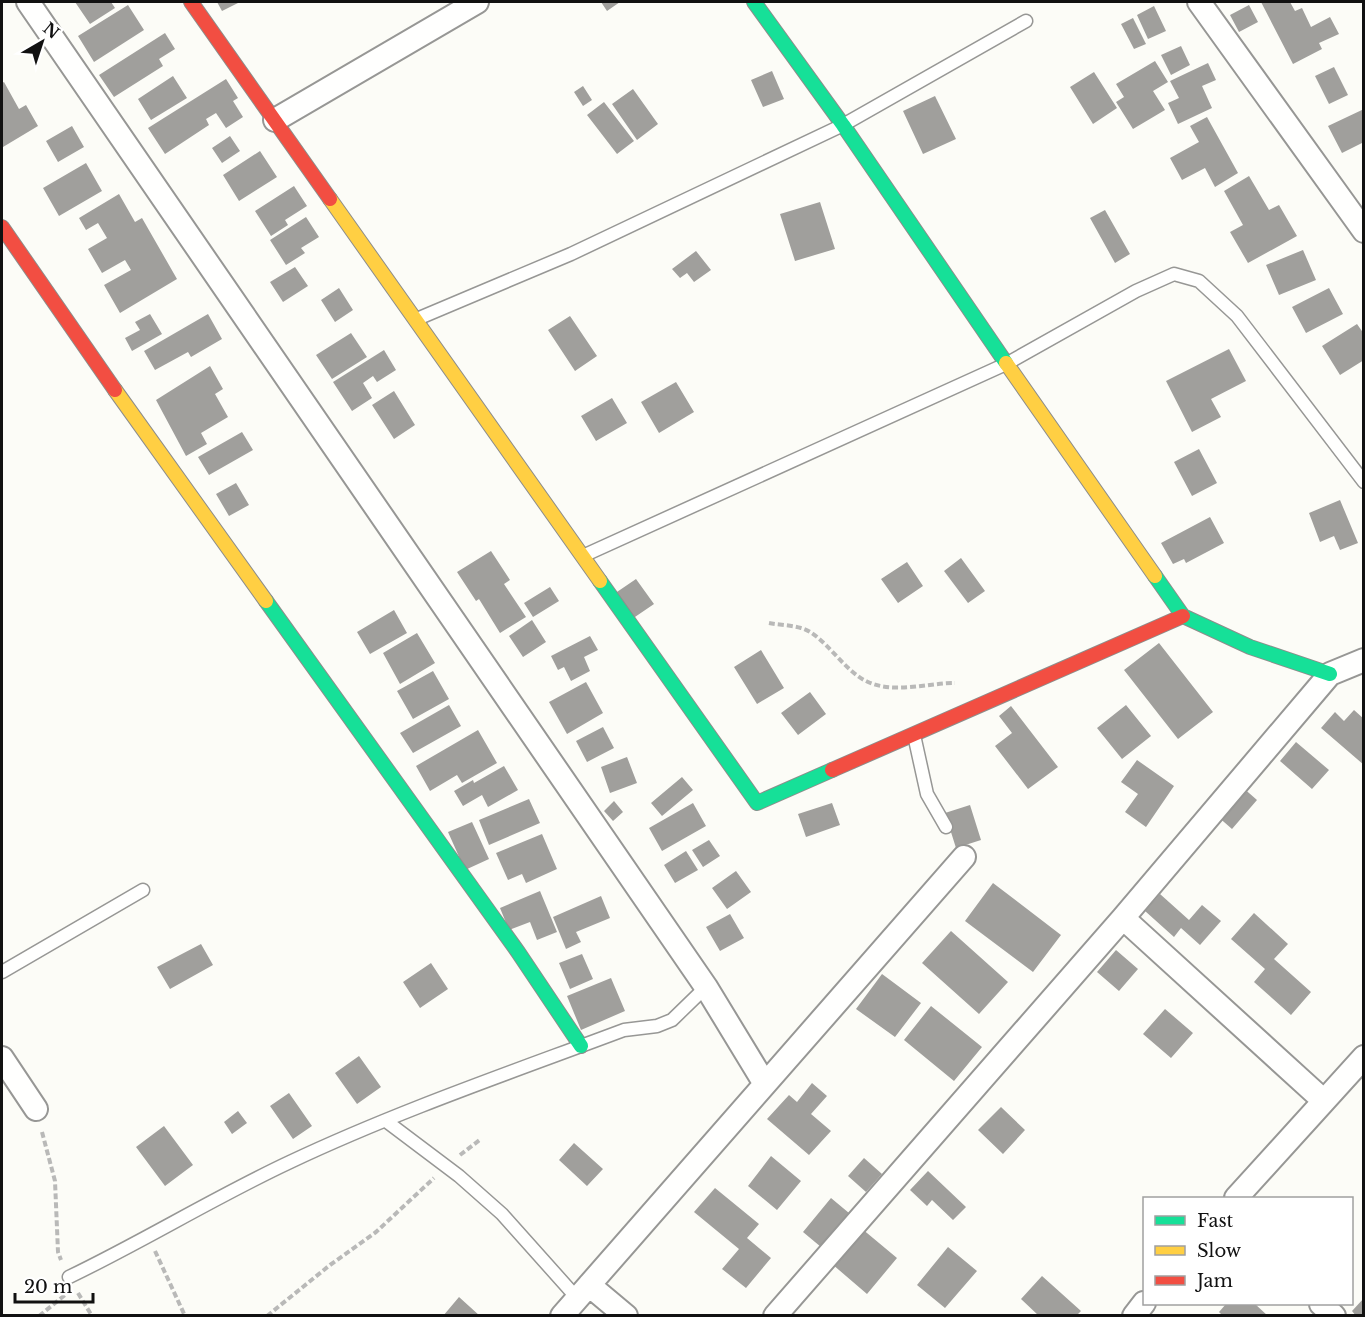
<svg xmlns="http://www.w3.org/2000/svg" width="1365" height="1317" font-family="'Libre Baskerville',serif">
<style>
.building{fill:#a09f9c}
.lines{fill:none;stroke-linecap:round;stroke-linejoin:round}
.lane-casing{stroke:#979795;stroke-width:15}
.street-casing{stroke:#979795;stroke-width:26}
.fast-casing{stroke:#8d8d8b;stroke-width:16}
.slow-casing{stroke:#8d8d8b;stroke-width:16}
.jam-casing{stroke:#8d8d8b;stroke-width:16}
.path{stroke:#b9b9b8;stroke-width:4;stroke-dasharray:6 3;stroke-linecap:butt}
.lane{stroke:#fffffe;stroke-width:12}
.street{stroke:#fffffe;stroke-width:22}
.fast{stroke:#16e098;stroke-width:14}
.slow{stroke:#ffcf43;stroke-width:14}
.jam{stroke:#f24e42;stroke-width:14}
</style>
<rect width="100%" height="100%" fill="#fcfcf7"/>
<path class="building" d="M75 2H111L115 8 90 24Z
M217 2H240L222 11Z
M601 2H620L607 11Z
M1261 2H1290L1295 11 1302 8 1311 27 1330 17 1339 34 1319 43 1322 49 1293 64Z
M128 5 144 30 94 62 78 36Z
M1249 5 1258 22 1239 32 1230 15Z
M1154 6 1166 31 1148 39 1137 15Z
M1133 18 1146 44 1134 49 1121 24Z
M165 33 175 49 159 59 163 66 114 97 99 75Z
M1181 46 1190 65 1171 75 1161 55Z
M1155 61 1168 82 1153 91 1165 110 1133 129 1116 102 1124 97 1116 84Z
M1208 63 1216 80 1202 86 1212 108 1178 124 1168 103 1179 98 1170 81Z
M1334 67 1348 95 1329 104 1315 76Z
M772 71 784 99 763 107 751 80Z
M1094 72 1117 108 1093 124 1070 87Z
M173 76 187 98 151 120 138 99Z
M226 79 238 98 233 101 243 117 226 128 216 113 206 119 209 125 165 154 148 128Z
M4 82 19 109 26 105 38 126 3 147 2 83Z
M583 86 592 100 583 106 574 92Z
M633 89 658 124 637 140 612 104Z
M935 96 956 139 923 154 903 111Z
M604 102 634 141 617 154 587 115Z
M1364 109V142L1342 153 1328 126Z
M1207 117 1238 173 1215 187 1205 168 1182 180 1170 158 1199 142 1190 126Z
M72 126 84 147 58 162 46 141Z
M230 136 240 151 222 163 212 148Z
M260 151 277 177 239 201 223 175Z
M86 163 102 191 59 216 43 188Z
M1249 176 1269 210 1279 205 1297 236 1248 263 1230 232 1243 225 1224 191Z
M294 186 307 206 285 220 288 225 271 236 255 211Z
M119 194 135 222 142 218 177 279 120 313 104 285 131 270 125 260 102 273 88 249 107 238 98 223 86 230 79 218Z
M820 202 835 249 795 261 780 214Z
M1105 210 1130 254 1115 263 1090 218Z
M306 217 319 237 301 248 305 253 286 265 270 240Z
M1303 250 1316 280 1279 295 1266 265Z
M696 251 711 270 694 282 687 273 680 278 672 269Z
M295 267 308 286 283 302 270 282Z
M339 288 353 310 335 322 321 300Z
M1329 288 1343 314 1306 333 1292 307Z
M150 314 162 334 132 351 125 338 140 330 135 322Z
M208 314 222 339 191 357 188 352 155 370 144 351Z
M570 316 597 356 575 371 548 330Z
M1357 324 1364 334V360L1340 375 1322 346Z
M351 333 367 357 332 379 316 355Z
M1229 349 1246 381 1211 399 1221 417 1192 432 1166 381Z
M384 350 396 370 377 382 373 376 363 383 372 398 352 411 333 382Z
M210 366 223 389 215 394 228 417 201 433 207 444 186 456 156 400Z
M676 382 694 412 659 433 641 402Z
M394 391 415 425 394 439 372 405Z
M612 398 627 423 596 441 581 416Z
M242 432 253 450 209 475 198 457Z
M1199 449 1217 483 1192 496 1174 462Z
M236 483 249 505 229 516 216 494Z
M1340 500 1358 543 1340 550 1334 536 1320 542 1309 513Z
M1210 517 1224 543 1186 563 1184 559 1173 564 1161 543Z
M491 551 510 580 504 584 526 617 500 633 479 599 476 601 457 572Z
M961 558 985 591 968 603 944 571Z
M907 562 923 586 898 603 881 579Z
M636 579 654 604 632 619 614 594Z
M550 587 559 601 533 617 524 603Z
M394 610 407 633 370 654 357 632Z
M532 620 546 642 523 657 509 636Z
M417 633 435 663 400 684 383 653Z
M590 636 598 650 584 657 590 671 571 681 564 667 558 670 551 656Z
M1159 643 1213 712 1178 739 1124 670Z
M761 650 784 688 757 704 734 667Z
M433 671 449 699 413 719 397 691Z
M586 682 603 713 567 734 549 702Z
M810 692 826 714 798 735 781 713Z
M449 705 461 726 413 753 400 733Z
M1126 705 1151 736 1122 759 1097 728Z
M1011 706 1058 767 1028 789 995 746 1012 733 999 716Z
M1354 710 1364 719V765L1321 728 1335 712 1344 721Z
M603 727 614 748 587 762 576 741Z
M478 730 497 763 462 783 457 775 430 791 416 766Z
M1296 742 1329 770 1312 789 1280 761Z
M627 757 637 783 610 793 601 767Z
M1137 760 1174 786 1146 827 1125 812 1138 794 1121 782Z
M504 766 518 790 488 807 482 795 463 806 454 791 473 780 474 783Z
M682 777 693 790 662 816 651 803Z
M1241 786 1257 800 1232 829 1216 815Z
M529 799 540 823 489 845 479 820Z
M614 801 623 812 613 821 604 811Z
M693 803 706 826 662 851 649 828Z
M832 803 840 825 806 837 798 814Z
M970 805 981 840 956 848 945 813Z
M472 822 489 859 465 870 448 832Z
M542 834 557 869 526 883 522 874 508 880 496 853Z
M709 840 720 856 703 867 692 850Z
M686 851 698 870 675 883 664 865Z
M736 871 751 892 727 909 712 888Z
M993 883 1061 935 1033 972 965 921Z
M540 891 557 932 537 940 530 922 509 930 500 908Z
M1160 894 1189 920 1202 905 1221 921 1200 945 1181 928 1174 937 1145 911Z
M601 896 610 918 576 932 581 942 566 949 553 917Z
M1254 913 1288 944 1274 959 1311 992 1291 1015 1254 982 1265 969 1231 939Z
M730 914 744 938 720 951 706 927Z
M951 931 1008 982 979 1014 922 963Z
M201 944 213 965 170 989 157 967Z
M1116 950 1138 969 1119 991 1097 972Z
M582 954 593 979 570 989 559 963Z
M431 963 448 989 420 1008 403 982Z
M882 974 921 1003 895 1037 856 1009Z
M611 978 625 1011 581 1030 567 996Z
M931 1006 982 1047 954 1081 904 1040Z
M1165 1009 1193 1033 1171 1058 1143 1034Z
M359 1056 381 1087 357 1104 335 1073Z
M812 1083 827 1096 811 1114 831 1131 809 1155 767 1119 789 1095 797 1102Z
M289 1093 312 1126 293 1139 270 1106Z
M1001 1107 1025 1130 1003 1154 978 1130Z
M238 1111 247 1123 232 1134 224 1122Z
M164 1126 193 1165 165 1186 136 1147Z
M574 1143 603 1169 587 1186 559 1160Z
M771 1156 801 1181 777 1210 748 1186Z
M864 1158 882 1174 866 1192 848 1176Z
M928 1171 966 1207 953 1220 932 1200 927 1206 910 1190Z
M715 1188 759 1224 747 1238 771 1258 746 1288 722 1269 739 1249 694 1212Z
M831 1198 849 1213 821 1247 803 1232Z
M861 1228 897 1258 867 1294 832 1264Z
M948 1247 977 1271 945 1308 917 1285Z
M1042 1276 1081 1311 1076 1316H1039L1021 1299Z
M459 1297 480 1316H443Z
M1364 1298V1316H1356L1352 1311Z
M1226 1304H1255L1268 1316H1223L1219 1312Z"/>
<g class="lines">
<g class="lane-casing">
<path id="lane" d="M417 319 571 254 843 125 1026 21
M585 555 1006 364 1136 291 1174 274 1199 281 1237 316 1364 482
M914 735 927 794 946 827
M2 972 143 890
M386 1121 459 1176 502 1214 577 1298
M69 1277C144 1241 215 1197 290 1162 398 1111 512 1072 624 1030L657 1026 672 1020 706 987"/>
</g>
<g class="street-casing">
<path id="street" d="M28 2 706 987 765 1084
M1199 2 1364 231
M275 120 477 2
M1123 918 1324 1101
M2 1058 36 1109
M1236 1198 1364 1057
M589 1285 626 1316
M1321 1304 1334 1316
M562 1316 964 857
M775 1316 1123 918 1330 674 1364 660
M1134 1316 1144 1303"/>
</g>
<g class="fast-casing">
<path id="fast" d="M754 2 843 125 1006 363
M1155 576 1183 616 1250 647 1330 674
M600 581 757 803 832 770
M266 601 518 952 581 1046"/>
</g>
<g class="slow-casing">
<path id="slow" d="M330 199 600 581
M1006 363 1155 576
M115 390 266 601"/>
</g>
<g class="jam-casing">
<path id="jam" d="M191 2 330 199
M2 227 115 390
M832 770 1183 616"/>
</g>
<path class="path" d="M769 623C779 625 791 625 801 628 824 634 843 671 868 682 895 694 927 683 955 683
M42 1132 55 1181 58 1252 61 1260
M460 1155 481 1139
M155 1251 185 1316
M78 1293 92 1316
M39 1316 65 1295
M267 1316 330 1265 376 1232 434 1178"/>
<use href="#lane" class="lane"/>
<use href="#street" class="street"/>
<use href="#fast" class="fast"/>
<use href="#slow" class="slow"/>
<use href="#jam" class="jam"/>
</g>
<rect width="1365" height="1317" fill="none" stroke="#111111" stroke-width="6"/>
<rect x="1143" y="1197" width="210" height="108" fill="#ffffff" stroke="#a0a0a0" stroke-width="1.5"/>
<rect x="1155" y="1216" width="30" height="9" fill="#16e098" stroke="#a0a0a0" stroke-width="1.5"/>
<text x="1197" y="1227" font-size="18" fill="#111111">Fast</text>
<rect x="1155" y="1246" width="30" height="9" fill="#ffcf43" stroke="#a0a0a0" stroke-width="1.5"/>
<text x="1197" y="1257" font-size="18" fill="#111111">Slow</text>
<rect x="1155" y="1276" width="30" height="9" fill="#f24e42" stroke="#a0a0a0" stroke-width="1.5"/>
<text x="1197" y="1287" font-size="18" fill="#111111">Jam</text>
<g transform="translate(42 42) rotate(39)" stroke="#ffffff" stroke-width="4.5" paint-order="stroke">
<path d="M0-4.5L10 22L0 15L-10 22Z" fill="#111111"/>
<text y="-9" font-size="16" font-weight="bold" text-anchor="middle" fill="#111111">N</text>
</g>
<path d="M15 1293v9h78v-9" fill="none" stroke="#111111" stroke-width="3"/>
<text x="24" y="1293" font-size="18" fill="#111111" stroke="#ffffff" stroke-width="4.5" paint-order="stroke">20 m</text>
</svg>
